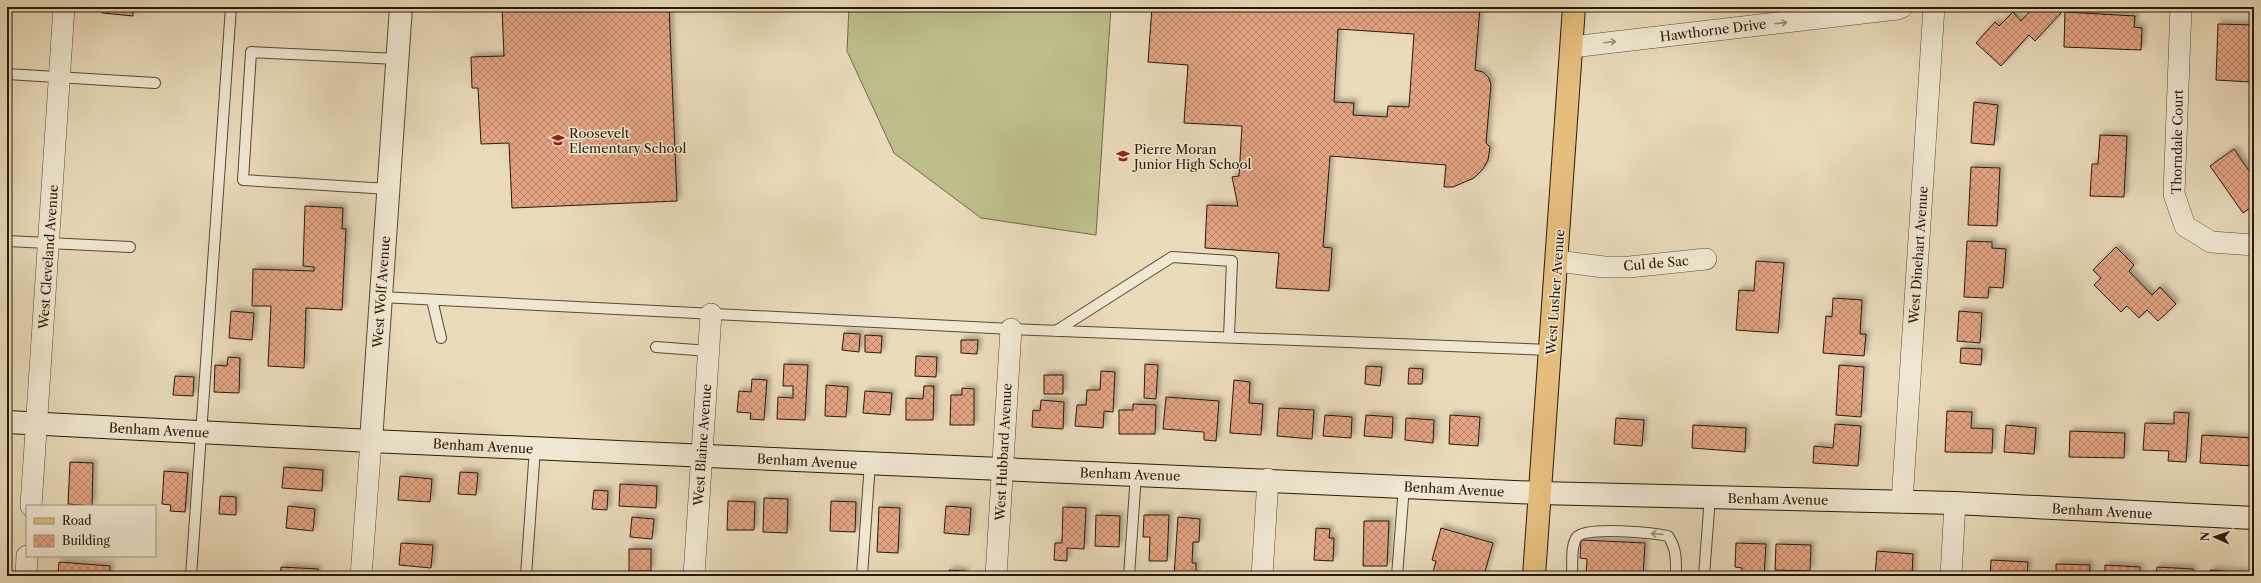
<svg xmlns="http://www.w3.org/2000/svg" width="2261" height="583" font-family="'Libre Caslon Text',serif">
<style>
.pitch{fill:#bdbe8c;stroke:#726c4a}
.building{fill:url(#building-cross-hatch);stroke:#281908;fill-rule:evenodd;filter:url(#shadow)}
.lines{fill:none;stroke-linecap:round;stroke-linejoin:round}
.service-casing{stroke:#584a35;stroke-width:12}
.minor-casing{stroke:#584a35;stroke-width:22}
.tertiary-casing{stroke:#584a35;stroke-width:24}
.secondary-casing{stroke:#281908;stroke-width:24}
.primary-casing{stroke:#281908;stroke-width:24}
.service{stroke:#f1e8d3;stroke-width:10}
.minor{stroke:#f1e8d3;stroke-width:21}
.tertiary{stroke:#f1e8d3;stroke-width:22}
.secondary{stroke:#f1e8d3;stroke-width:22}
.primary{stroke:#e5be7e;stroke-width:22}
.oneway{stroke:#978b78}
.labels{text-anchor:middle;stroke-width:3;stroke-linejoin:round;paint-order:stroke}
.street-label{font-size:13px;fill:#281908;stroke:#f1e8d3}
.poi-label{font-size:13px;fill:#281908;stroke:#f1e8d3;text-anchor:start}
</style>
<defs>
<pattern id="building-cross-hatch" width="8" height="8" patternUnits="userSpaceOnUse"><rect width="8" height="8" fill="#e4a485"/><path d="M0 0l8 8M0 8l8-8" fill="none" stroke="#b9856b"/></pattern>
<filter id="shadow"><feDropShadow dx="3.5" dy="-3.5" stdDeviation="2" flood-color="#0004"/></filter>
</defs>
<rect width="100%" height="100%" fill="#eadbbb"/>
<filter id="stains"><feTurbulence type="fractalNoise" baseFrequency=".005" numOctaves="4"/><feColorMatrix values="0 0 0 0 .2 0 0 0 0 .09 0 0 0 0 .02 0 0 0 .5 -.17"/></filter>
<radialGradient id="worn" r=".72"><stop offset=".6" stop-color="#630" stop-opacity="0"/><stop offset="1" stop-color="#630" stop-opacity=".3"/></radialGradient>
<path class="pitch" d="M849 7H1111L1096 235 981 218 894 153 847 51Z"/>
<path class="building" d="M102 7H133V16L102 13Z
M502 7H669L677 201 512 208 509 143 481 144 478 88H472L471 57 504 56Z
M1152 7H1480L1475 70 1483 72 1489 78 1491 85 1486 143 1490 147 1488 160 1483 169 1474 178 1453 187H1444L1446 165 1330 156 1323 247 1332 248 1329 291 1276 288 1279 253 1205 248 1207 205 1238 206 1232 177 1239 176 1242 126 1184 123 1188 65 1148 62ZM1338 29 1414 34 1409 107 1388 106 1387 117 1353 115 1354 103 1334 102Z
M2034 7H2054L2061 13 2035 41 2029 35 2001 66 1976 43 1995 22 1999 26 2013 12 2021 21Z
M2065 12 2135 16 2134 27 2142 28 2141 50 2064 47Z
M2218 24 2254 25V61H2251V82L2216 80Z
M1974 102 1998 105 1994 145 1971 143Z
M2100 135 2127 136 2124 197 2090 196 2092 164H2098Z
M2234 149 2254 178V205L2243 213 2210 166Z
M1971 167 2000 168 1997 226 1968 225Z
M305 206 343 208 342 229H346L342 310 306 308 304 368 268 366 271 306H252L253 269 314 271V267L303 266Z
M1967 241 1992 242V248L2006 249 2003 288 1989 287 1988 298 1964 297Z
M2116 247 2134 265 2129 271 2152 295 2160 287 2176 304 2158 321 2147 310 2139 318 2127 306 2121 312 2094 285 2101 278 2093 270Z
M1756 261 1784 263 1778 333 1736 330 1739 290 1754 291Z
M1833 298 1862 300 1860 334H1866L1864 356 1823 353 1826 316 1832 317Z
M231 311 254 313 252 340 229 338Z
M1959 311 1982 313 1980 343 1957 341Z
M844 333 860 334 859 352 842 350Z
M865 335 882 336 881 353 865 352Z
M961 340H978L977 354 961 353Z
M1961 348 1982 349 1981 365 1960 363Z
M916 356 937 357 936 377 915 376Z
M228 357 240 358 239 393 214 392 215 365 227 366Z
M784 364 808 365 805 420 777 419 778 397 793 398V386H783Z
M1145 364 1158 365 1156 399 1144 398Z
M1839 365 1864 367 1861 417 1836 415Z
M1366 366 1382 367 1380 386 1365 384Z
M1409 368 1423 369 1422 384H1408Z
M1101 371 1115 372 1113 412 1104 411 1103 428 1075 426 1077 405H1086L1087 390H1100Z
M1044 375H1063V394H1044Z
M175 376 194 377 193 396 173 395Z
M752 379 767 380 764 420 750 419 751 413 737 412 739 391 751 392Z
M1234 380 1250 382 1249 403 1263 404 1261 435 1230 433Z
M826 385 848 387 846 417 825 416Z
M924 386H934L933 420H906V398L923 399Z
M962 388 974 389V425H950L951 395H962Z
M865 391 892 393 890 415 863 413Z
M1166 397 1219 401 1216 441 1204 440V432L1163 429Z
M1041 400 1064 402 1063 429 1032 427 1033 410 1040 411Z
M1133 404 1156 405 1155 434H1119V410H1133Z
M1279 408 1314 410 1312 439 1277 436Z
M1947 411 1972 412 1971 428 1993 429 1992 453 1945 452Z
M2174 412 2189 413 2186 462 2168 461 2169 451 2143 450 2145 423 2174 424Z
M1325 415 1352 417 1351 438 1323 436Z
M1366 415 1393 417 1392 438 1364 436Z
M1450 415 1480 417 1478 446 1449 444Z
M1406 418 1434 420 1433 443 1405 440Z
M1616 418 1644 420 1642 446 1614 444Z
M1835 424 1861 426 1858 466 1813 463 1814 446 1833 448Z
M1693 425 1746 428 1745 452 1692 448Z
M2006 425 2036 428 2034 454 2004 452Z
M2070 431 2125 433 2124 458 2069 457Z
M2202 435 2254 438V466L2200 463Z
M70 462 93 463 92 506 68 504Z
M284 467 323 470 322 491 282 488Z
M164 471 188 473 185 512 170 511 171 505 162 504Z
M460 472 478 473 476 495 458 494Z
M400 476 432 479 430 502 398 500Z
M620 484 657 486 656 508 619 506Z
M594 490 608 491 607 510 592 509Z
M220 496 236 497V515L219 514Z
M764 498 788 499 787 533 763 532Z
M728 501 755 502 754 530H727Z
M831 501 856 502 855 532 830 531Z
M288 506 315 509 313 531 286 528Z
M946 506 971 508 969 535 944 533Z
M879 507 900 508 898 553 877 552Z
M1063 507 1086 508 1084 549 1067 548V561L1054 560 1055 543H1062Z
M1096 515 1120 516 1119 547 1095 546Z
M1144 515H1169L1167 561H1149L1150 537H1143Z
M632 517 654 519 652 539 630 537Z
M1178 517 1200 519 1199 542H1193L1192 563H1196V576H1174Z
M1364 521H1389L1387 566H1363Z
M1316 528 1330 529 1329 538H1334L1333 561 1314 560Z
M1441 528 1493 543 1484 575 1432 576 1436 561 1432 560Z
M1581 540 1645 543 1643 576H1586L1587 559 1580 558Z
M401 543 433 545 431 568 399 565Z
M1736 543 1766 544 1764 576H1741L1742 568 1735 567Z
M1776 544 1811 545 1810 571 1775 570Z
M629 549H651V571H629Z
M1877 551 1913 554 1912 576H1875Z
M1991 560 2028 562 2027 576H1990Z
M59 562 110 566 109 576H58Z
M2056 564 2090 565 2089 576H2056Z
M2105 565 2140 567 2139 576H2105Z
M281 567 318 569V576H280Z
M2157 567 2193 569V576H2156Z
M949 570 965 571V576H949Z
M2210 570 2246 573V576H2210Z"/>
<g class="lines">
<g class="service-casing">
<path id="service" d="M7 74 155 83
M389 189 243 180 251 52 397 59
M7 241 130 247
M381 297 1011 329 1551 350
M432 300 441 338
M1056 331 1172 257 1232 261 1229 337
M656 347 709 351
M191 576 231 7
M526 576 535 448
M862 576 870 463
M1129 576 1136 474
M1397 576 1404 486
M1572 576C1573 564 1570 546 1577 537 1586 526 1654 533 1668 536 1677 549 1676 561 1676 576
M1704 576 1710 497"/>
</g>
<g class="minor-casing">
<path id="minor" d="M2181 7 2174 194 2185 226 2211 242 2254 245
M1572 47 1897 9 1902 7
M1558 261 1604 267H1629L1706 259
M1902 502 1934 7
M31 506 64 7
M26 576 27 556
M361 576 371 441
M694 576 711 314
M996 576 1011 329
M1262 576 1268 479
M1951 576 1955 503"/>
</g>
<g class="tertiary-casing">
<path id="tertiary" d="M371 441 401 7"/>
</g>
<g class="secondary-casing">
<path id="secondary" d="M7 422 371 441 1539 493 1955 503 2254 518"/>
</g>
<g class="primary-casing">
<path id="primary" d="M1534 576 1574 7"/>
</g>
<use href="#service" class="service"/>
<use href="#minor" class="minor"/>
<use href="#tertiary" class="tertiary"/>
<use href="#secondary" class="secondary"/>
<use href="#primary" class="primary"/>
</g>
<defs><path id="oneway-shaft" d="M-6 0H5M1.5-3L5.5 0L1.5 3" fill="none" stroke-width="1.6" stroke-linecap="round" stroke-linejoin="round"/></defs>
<g class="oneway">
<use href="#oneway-shaft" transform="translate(1781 23) rotate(-7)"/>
<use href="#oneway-shaft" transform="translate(1610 42) rotate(-7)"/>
<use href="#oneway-shaft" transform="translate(1657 534) rotate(-175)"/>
</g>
<defs>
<g id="school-bare" transform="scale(1.08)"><path d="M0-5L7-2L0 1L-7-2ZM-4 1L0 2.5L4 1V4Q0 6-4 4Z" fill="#8f2418" stroke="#f1e8d3" stroke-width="2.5" paint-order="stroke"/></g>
</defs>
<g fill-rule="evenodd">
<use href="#school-bare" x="558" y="140"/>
<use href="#school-bare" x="1123" y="156"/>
</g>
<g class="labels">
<g class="street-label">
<text transform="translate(1713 30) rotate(-7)" y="5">Hawthorne Drive</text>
<text transform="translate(2177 142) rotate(-89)" y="5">Thorndale Court</text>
<text transform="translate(1918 255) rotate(-86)" y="5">West Dinehart Avenue</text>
<text transform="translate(48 257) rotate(-86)" y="5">West Cleveland Avenue</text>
<text transform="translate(1656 263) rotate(-5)" y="5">Cul de Sac</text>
<text transform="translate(381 292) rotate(-86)" y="5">West Wolf Avenue</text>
<text transform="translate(1555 292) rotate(-86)" y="5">West Lusher Avenue</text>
<text transform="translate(159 430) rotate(3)" y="5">Benham Avenue</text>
<text transform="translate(702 445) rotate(-86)" y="5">West Blaine Avenue</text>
<text transform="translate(483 446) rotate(3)" y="5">Benham Avenue</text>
<text transform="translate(1003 452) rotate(-87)" y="5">West Hubbard Avenue</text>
<text transform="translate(807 461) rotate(3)" y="5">Benham Avenue</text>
<text transform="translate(1130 474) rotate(2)" y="5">Benham Avenue</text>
<text transform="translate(1454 489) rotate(3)" y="5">Benham Avenue</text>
<text transform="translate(1778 499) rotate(1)" y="5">Benham Avenue</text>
<text transform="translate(2102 511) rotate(3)" y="5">Benham Avenue</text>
</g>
<g class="poi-label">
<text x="569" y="138">Roosevelt<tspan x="569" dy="15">Elementary School</tspan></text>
<text x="1134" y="154">Pierre Moran<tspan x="1134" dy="15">Junior High School</tspan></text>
</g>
</g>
<rect width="2261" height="583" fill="none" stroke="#eadbbb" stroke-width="24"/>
<rect x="8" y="8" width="2245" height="567" fill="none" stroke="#281908" stroke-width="2"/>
<rect x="12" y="12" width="2237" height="559" fill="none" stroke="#281908"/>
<rect x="26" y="505" width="130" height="52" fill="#f1e8d3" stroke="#a19582"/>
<rect x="34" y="518" width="20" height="6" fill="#e5be7e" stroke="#a19582"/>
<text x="62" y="525" font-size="12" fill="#281908">Road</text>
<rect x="34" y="535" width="20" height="12" fill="url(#building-cross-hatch)" stroke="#a19582"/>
<text x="62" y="545" font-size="12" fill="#281908">Building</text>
<g transform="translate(2215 537) rotate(273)" stroke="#f1e8d3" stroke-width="3" paint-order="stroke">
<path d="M0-3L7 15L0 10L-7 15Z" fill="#281908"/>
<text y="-6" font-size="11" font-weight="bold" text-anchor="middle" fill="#281908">N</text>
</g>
<rect width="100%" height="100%" filter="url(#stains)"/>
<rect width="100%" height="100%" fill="url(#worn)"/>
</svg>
